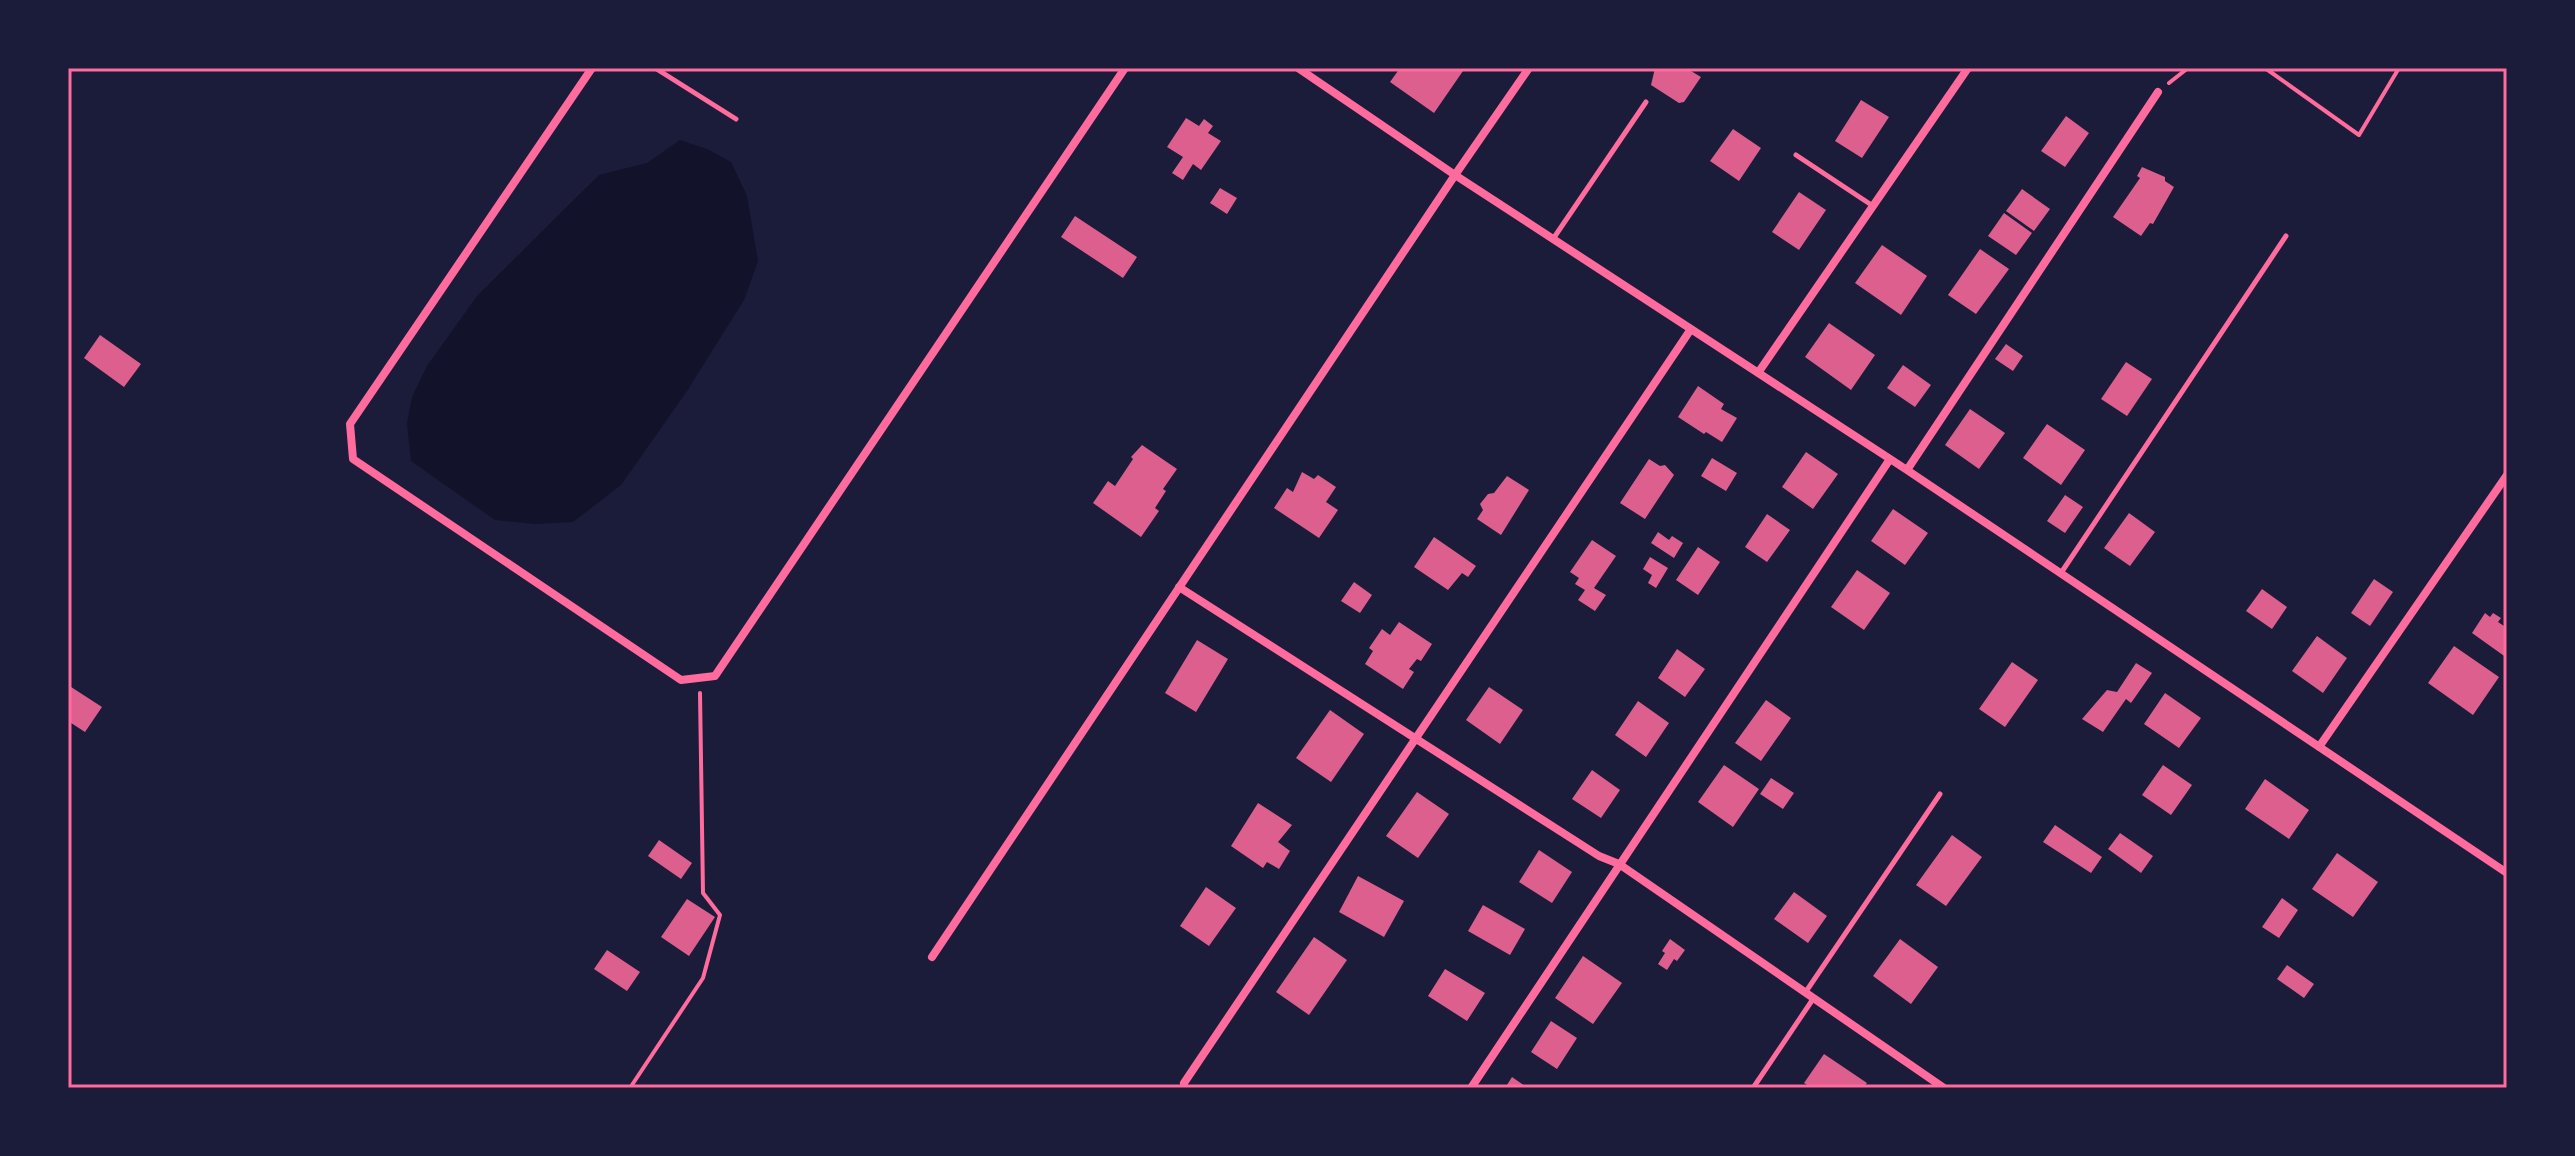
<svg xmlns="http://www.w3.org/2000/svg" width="2575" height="1156" font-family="'Open Sans',sans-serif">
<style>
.water{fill:#12122b}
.building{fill:#dd5f8e}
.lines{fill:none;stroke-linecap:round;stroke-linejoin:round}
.path{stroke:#ff6b9d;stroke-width:4}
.service{stroke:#ff6b9d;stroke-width:5}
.minor{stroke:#ff6b9d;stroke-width:8}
.neatline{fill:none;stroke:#ff6b9d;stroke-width:3}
</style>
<rect width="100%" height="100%" fill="#1b1b3a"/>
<path class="water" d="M680 140 707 149 731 162 747 196 758 261 744 300 687 391 621 485 573 522 535 524 495 520 411 461 407 423 412 397 427 366 477 296 599 175 647 163Z"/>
<path class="building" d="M1400 68H1458L1463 71 1434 113 1390 82Z
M1655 68H1693L1691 71 1701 77 1684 102 1679 103 1651 85Z
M1861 100 1889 117 1862 158 1835 141Z
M2066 116 2089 133 2065 167 2041 151Z
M1186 118 1199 126 1204 119 1213 126 1208 133 1221 141 1201 170 1193 164 1183 180 1172 173 1183 157 1167 147Z
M1733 129 1761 148 1739 181 1710 161Z
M2142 167 2165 177V181L2174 187 2153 224 2150 223 2141 236 2113 217 2140 178 2137 176Z
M1220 188 1237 198 1227 214 1210 203Z
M2022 189 2050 209 2034 231 2006 211Z
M1799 192 1826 210 1799 250 1772 232Z
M2004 213 2032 233 2016 255 1988 236Z
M1075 216 1137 257 1123 278 1061 237Z
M1882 245 1927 276 1901 315 1855 283Z
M1980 249 2009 269 1976 314 1948 295Z
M1829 323 1875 355 1851 390 1805 357Z
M100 335 141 364 124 387 84 358Z
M2006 344 2023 356 2013 371 1995 359Z
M2126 362 2152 379 2127 416 2101 399Z
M1903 365 1931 385 1915 407 1887 388Z
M1698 386 1724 404 1721 409 1737 418 1722 442 1706 432 1704 434 1678 417Z
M1970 409 2005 433 1979 469 1945 445Z
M2047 424 2085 450 2061 485 2023 458Z
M1142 445 1177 469 1163 489 1166 491 1155 508 1159 511 1141 537 1093 503 1108 481 1115 486 1133 459 1131 457Z
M1806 452 1838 474 1813 509 1782 487Z
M1712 458 1737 473 1726 491 1701 476Z
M1649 459 1660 466 1665 465 1674 475 1645 519 1620 503Z
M1302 472 1314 479 1318 475 1336 487 1326 502 1338 510 1319 538 1274 508 1287 488 1293 492Z
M1507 476 1529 490 1501 535 1477 519 1483 510 1480 504 1488 494 1494 493Z
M2065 495 2083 507 2065 533 2047 521Z
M1893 509 1928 533 1905 565 1871 541Z
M2129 513 2155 532 2130 566 2104 548Z
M1767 514 1790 530 1767 562 1745 547Z
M1658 532 1669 540 1672 536 1683 543 1674 558 1651 543Z
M1434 537 1476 566 1468 577 1462 573 1448 590 1414 567Z
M1592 540 1616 556 1594 588 1606 595 1595 611 1578 600 1585 590 1575 584 1579 578 1570 572Z
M1698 547 1720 562 1698 595 1676 580Z
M1650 557 1668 568 1656 588 1648 583 1652 575 1643 569Z
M1857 570 1890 593 1864 630 1831 607Z
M2374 579 2393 592 2370 626 2351 613Z
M1354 582 1372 595 1360 613 1341 601Z
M2262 589 2287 607 2272 629 2246 611Z
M2485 613 2490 617 2493 613 2501 618 2498 622 2507 628V658L2472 633Z
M1399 622 1432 644 1421 661 1417 659 1409 669 1414 672 1403 689 1365 664 1373 651 1369 648 1382 629 1390 635Z
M2317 636 2347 658 2323 693 2292 671Z
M1197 640 1228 659 1196 712 1165 693Z
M2454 646 2499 677 2473 715 2428 683Z
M1677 649 1705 669 1685 697 1658 678Z
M2012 662 2038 680 2005 727 1979 709Z
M2136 663 2152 673 2131 703 2126 699 2103 732 2082 719 2107 690 2117 692Z
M68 685 102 707 85 732 68 721Z
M1489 687 1523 710 1500 744 1466 720Z
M2165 693 2201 718 2179 748 2144 724Z
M1766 700 1791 718 1761 761 1735 743Z
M1638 701 1669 723 1646 757 1615 735Z
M1330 710 1364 734 1331 782 1296 758Z
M1724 765 1759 789 1733 827 1698 802Z
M2163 765 2192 785 2171 815 2142 795Z
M1592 770 1620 790 1601 818 1572 799Z
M1771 778 1794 793 1783 809 1760 794Z
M2265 779 2309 810 2289 839 2245 809Z
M1417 792 1449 814 1418 858 1386 836Z
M1258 803 1292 825 1278 842 1290 851 1279 869 1267 862 1263 868 1231 846Z
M2055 825 2102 857 2091 873 2043 842Z
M2120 833 2153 856 2141 873 2108 849Z
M1952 835 1982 857 1946 906 1916 885Z
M659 840 692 863 681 879 648 856Z
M1539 850 1572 872 1552 903 1519 882Z
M2337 853 2378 882 2353 917 2312 889Z
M1358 876 1404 901 1384 937 1339 912Z
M1206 887 1236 908 1209 946 1180 926Z
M1794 892 1827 916 1808 943 1774 919Z
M2282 898 2298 910 2279 938 2262 927Z
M687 899 715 917 689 956 661 937Z
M1483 905 1525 929 1510 955 1468 931Z
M1314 937 1347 960 1309 1015 1276 992Z
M1670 939 1685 950 1677 961 1674 959 1667 970 1658 964 1665 953 1662 951Z
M1900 939 1938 967 1911 1004 1873 976Z
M607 950 640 972 627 991 594 969Z
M1583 956 1622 983 1593 1024 1555 998Z
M2287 965 2314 984 2304 998 2277 979Z
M1445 969 1485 993 1467 1021 1428 996Z
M1551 1021 1577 1038 1557 1069 1531 1052Z
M1824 1054 1867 1083 1863 1088H1812L1804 1083Z
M1512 1077 1528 1088H1505Z"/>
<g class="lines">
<path class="path" d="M2265 68 2359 135 2399 68
M2169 83 2188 68
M630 1088 703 978 720 915 703 893 700 693"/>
<path class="service" d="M655 68 736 119
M1796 155 1873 206
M1553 239 1646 102
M2061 573 2286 236
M1805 993 1940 794
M1753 1088 1813 999"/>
<path class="minor" d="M592 68 350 424 353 459 681 680 715 676 1125 68
M1298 68 1455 175 1907 470 2507 873
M1758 373 1968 68
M1907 470 2158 92
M1179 587 1599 856 1619 864 1944 1088
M2319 747 2507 475
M932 957 1455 175 1529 68
M1184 1083 1691 329
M1471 1088 1890 459"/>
</g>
<rect width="2575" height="1156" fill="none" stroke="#1b1b3a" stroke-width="140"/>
<rect x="70" y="70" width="2435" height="1016" class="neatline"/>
</svg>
